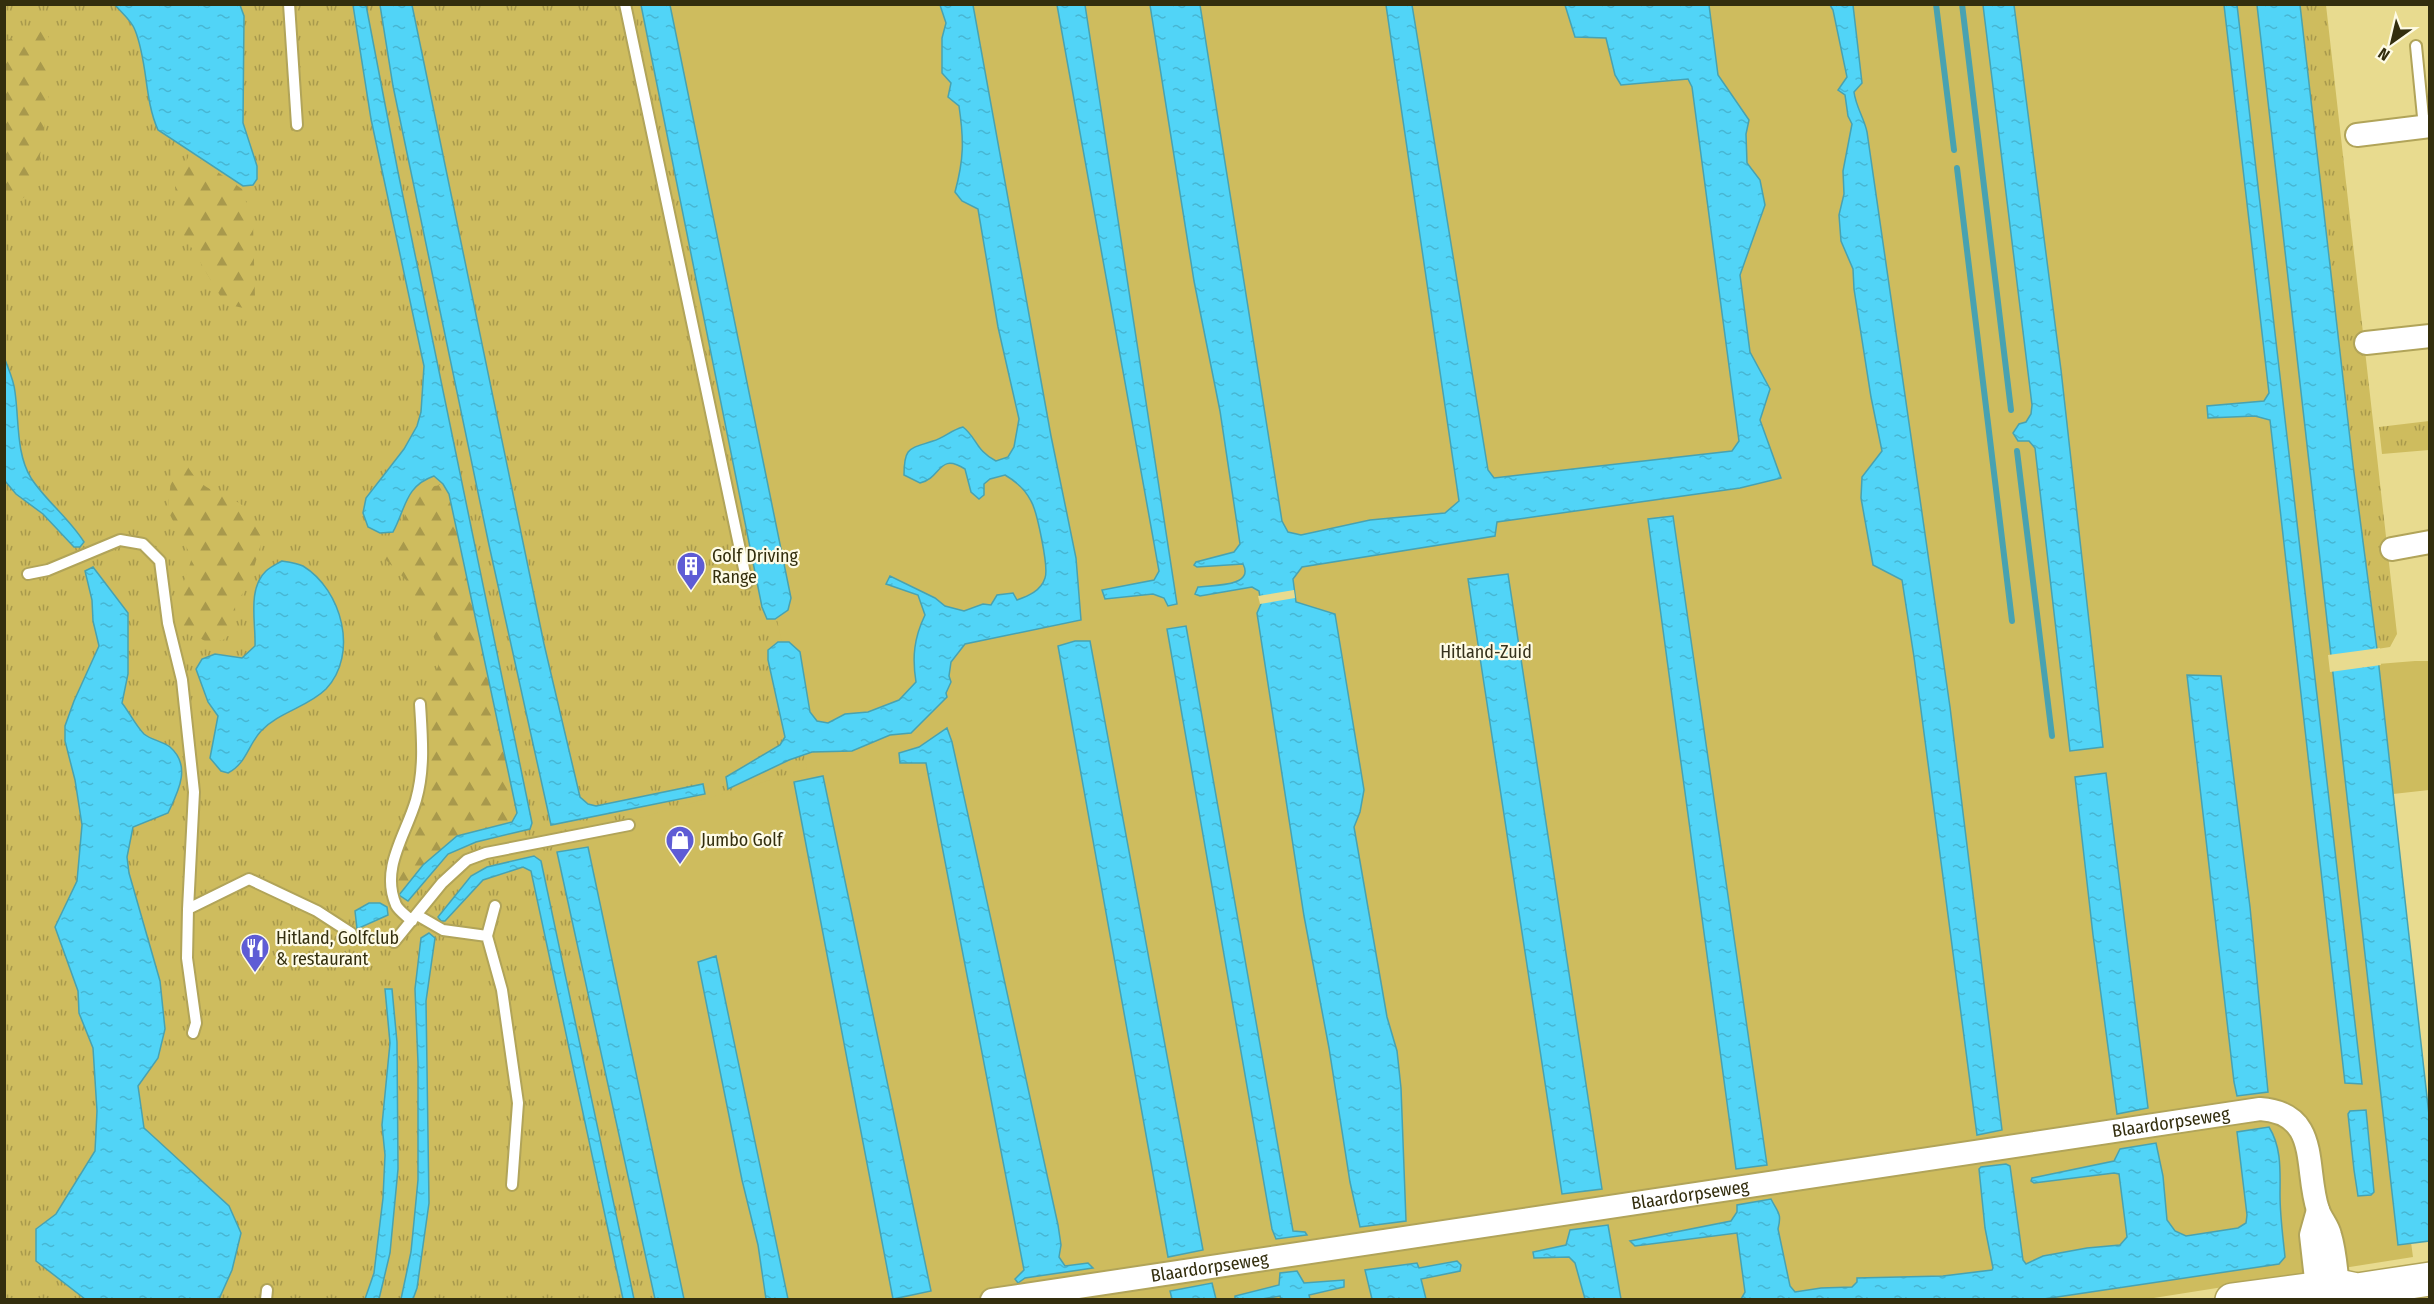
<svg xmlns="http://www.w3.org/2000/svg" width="2434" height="1304" font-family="'Fira Sans Condensed',sans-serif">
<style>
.grass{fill:url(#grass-tufts)}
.forest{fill:url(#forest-firs)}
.park{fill:#cebc5e}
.water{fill:url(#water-ripples);stroke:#48a2b1;stroke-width:1.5}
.pier{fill:#e8db8f}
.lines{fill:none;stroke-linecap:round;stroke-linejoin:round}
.stream{stroke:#48a2b1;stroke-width:6}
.service-casing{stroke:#b1a459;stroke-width:14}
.minor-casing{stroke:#b1a459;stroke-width:26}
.primary-casing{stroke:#b1a459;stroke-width:36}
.service{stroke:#fff;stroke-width:10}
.minor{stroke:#fff;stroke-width:22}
.primary{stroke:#fff;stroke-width:33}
.labels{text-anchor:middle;stroke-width:4.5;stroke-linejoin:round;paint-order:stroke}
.poi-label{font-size:18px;fill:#332e0e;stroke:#fefbe5;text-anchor:start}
.park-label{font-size:18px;fill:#36321c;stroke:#fefbe5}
.street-label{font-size:18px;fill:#332e0e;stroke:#fefbe5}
</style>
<defs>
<pattern id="grass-tufts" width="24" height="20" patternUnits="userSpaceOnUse" patternTransform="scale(1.5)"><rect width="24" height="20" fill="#cebc5e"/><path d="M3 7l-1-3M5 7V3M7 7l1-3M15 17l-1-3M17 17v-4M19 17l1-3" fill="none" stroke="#a8994c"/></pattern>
<pattern id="forest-firs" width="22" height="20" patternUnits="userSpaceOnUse" patternTransform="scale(1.5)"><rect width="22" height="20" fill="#cebc5e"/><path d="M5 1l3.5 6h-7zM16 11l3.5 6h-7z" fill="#a8994c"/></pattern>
<pattern id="water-ripples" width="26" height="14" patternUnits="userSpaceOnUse" patternTransform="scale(1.5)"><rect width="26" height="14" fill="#51d4f7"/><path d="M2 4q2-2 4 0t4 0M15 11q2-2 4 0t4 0" fill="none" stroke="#47b6d3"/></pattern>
</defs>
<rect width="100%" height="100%" fill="#e8db8f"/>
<path class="grass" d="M1732 4 971 1299 5 1300V5Z
M2300 5H2326L2397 634 2390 647 2377 649 2353 465Z
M2429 421V450L2382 454 2379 427Z"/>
<path class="forest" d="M46 24 53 65 35 190 5 210V41Z
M190 153 242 189 253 224 255 298 248 309 225 304 181 230 175 187Z
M185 462C204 496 215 486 242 505 251 511 257 528 263 537L250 581 235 606 236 629 223 640 208 643 190 632 178 620 182 587 192 558 168 511 172 467Z
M443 484 450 494 517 813 512 822 457 836 423 865 401 893 395 889 394 876 413 819 423 801 431 763 426 695 442 657 422 609 408 582 384 558 417 491Z"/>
<path class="park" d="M654 5H2267L2360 861 2413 1257 2141 1300 654 1299 559 842 807 769Z
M2415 661H2429V790L2393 794 2378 664Z"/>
<path class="water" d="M115 5H240L244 16 243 123 257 166V179L253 185 243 186 158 130C144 99 148 62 135 30 132 21 121 12 115 5Z
M353 5H366L398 172 532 823 530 829 476 842 448 854 408 901 399 895 423 865 457 836 512 822 517 813 449 494 443 484 434 476C405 486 406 508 393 532L380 533 368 527 363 513 366 498 404 449 417 426 421 412 424 366 371 119Z
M380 5H412L544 644 580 797 588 804 596 806 703 784 705 794 551 825 489 545 393 86Z
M641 5H670L791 598 788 610 775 619H767L762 607Z
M940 5H973L1051 436 1076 558 1081 620 965 644 951 662 949 676 951 682 946 693 947 697 911 733 890 735 852 751 812 752 789 760 728 789 726 777 780 745 785 737 768 660V650L778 642H789L800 652 810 712 817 721 828 723 845 714 868 712 899 700 916 682C912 657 914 638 925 615L918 595 886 584 890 576 935 598 945 606 964 611 983 604 991 605 997 595 1013 593 1017 600C1028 596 1041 591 1045 578 1049 568 1037 511 1031 501 1025 489 1017 482 1005 475L990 479 984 484V495L979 499 971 492 965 469C938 452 942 478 920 483L904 475C904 446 910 449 933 441 944 438 951 430 963 427 977 438 976 451 996 461L1008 457 1014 447 1019 419 998 327 978 209 962 201 955 192C964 159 964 140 959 106L948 97 951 83 942 73V38L946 23Z
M1057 5H1085L1177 604 1168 606 1164 598 1153 594 1105 599 1102 590 1154 580 1159 571Z
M1150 5H1200L1282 521 1288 532 1301 535 1370 520 1445 513 1459 501 1386 5H1412L1488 470 1494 478 1732 451 1739 441 1692 87 1688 79 1621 85 1615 75 1606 38 1575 37 1565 5H1709L1718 75 1749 120 1746 134 1747 163 1760 180 1765 205 1740 275 1750 352 1770 389 1760 420 1781 478 1740 488 1497 522 1495 536 1302 567 1293 579 1296 602 1335 614 1364 790 1360 812 1354 827 1387 1017 1397 1051 1401 1088 1406 1221 1360 1227 1350 1182 1329 1048 1304 916 1257 613 1261 604 1259 591 1252 587 1200 596 1195 594 1198 587C1212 585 1255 587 1243 564L1197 567 1194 565 1196 562 1234 552 1240 544 1220 411 1194 281Z
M1830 5H1853L1862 83 1854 92C1856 107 1864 118 1867 132L1950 707 2002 1130 1977 1135 1914 657 1902 580 1873 565 1861 498 1862 477 1882 451 1871 397 1854 289 1853 269 1841 241 1839 215 1844 194 1843 171 1852 124 1848 116 1845 95 1838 90 1847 77 1833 10Z
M1983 5H2014L2061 370 2103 747 2070 751 2035 448 2029 441H2018L2013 433 2019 424 2026 422 2031 414 2032 405Z
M2224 5H2237L2362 1084 2345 1083 2270 420 2255 416 2208 418 2207 406 2264 401 2269 393Z
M2257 5H2300L2353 465 2377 649 2430 1124 2429 1241 2398 1245Z
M4 357C8 368 14 380 15 392 19 419 16 454 31 478 45 500 69 518 84 542L80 547H74L43 514 16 494 5 481Z
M1673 516 1767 1165 1736 1169 1648 519Z
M282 561C289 562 297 563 303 566 342 590 359 654 326 689 308 707 279 712 261 731 248 745 246 764 228 773L221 771 210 758 218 716 208 702 196 669 202 659 215 654 242 658 255 646C256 623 247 589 266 571 270 567 277 564 282 561Z
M93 567 128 613V674L122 703C129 712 136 726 144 734 151 740 162 741 170 747 192 766 178 792 168 813L133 827 127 857 129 873 160 981 165 1029 158 1058 138 1086 144 1128 229 1206 241 1233 232 1270 219 1299H85L36 1261V1229L56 1214 95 1151 97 1111 93 1048 79 1013 78 991 55 927 77 881 82 825 75 780 65 741V726L74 701 99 646 93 621 92 600 85 571Z
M1508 574 1602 1189 1562 1194 1468 579Z
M1186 626 1293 1231 1305 1232 1307 1235 1276 1239 1272 1229 1167 629Z
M1075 641H1090L1203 1250 1168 1257 1058 646Z
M2187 675 2221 676 2250 907 2268 1092 2237 1096 2234 1082Z
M947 728 952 742 1058 1225 1061 1245 1059 1257 1065 1266 1088 1263 1093 1268 1025 1278 1018 1283 1015 1279 1024 1270 926 763H900L899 753 919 747Z
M2106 773 2148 1108 2117 1114 2093 935 2075 777Z
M823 776 931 1291 893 1299 794 782Z
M588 847 684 1299H655L557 852Z
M534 856 541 861 634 1299H623L531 871 523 867 483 880 445 921H441L438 917 471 876 487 867Z
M369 903H380L387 907 388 915 357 929 355 911Z
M429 933 435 938 426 1001 429 1203 417 1288 413 1299H401L411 1252 418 1180V1063L415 989 421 938Z
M716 956 788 1299H766L758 1245 742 1180 698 962Z
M385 989H392L397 1042 398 1169 390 1253 379 1299H365L374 1273 383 1198 385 1155 382 1125 390 1043Z
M2366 1110 2374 1192 2371 1195 2358 1196 2354 1170 2348 1114 2350 1111Z
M2269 1127C2282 1148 2280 1172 2280 1195 2280 1216 2283 1237 2285 1257L2279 1264 2037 1300H1731L1741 1299 1745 1292 1737 1233 1635 1246 1630 1241 1731 1221 1737 1212V1205L1771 1199C1778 1213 1782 1213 1778 1229L1790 1286 1795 1292 1821 1288 1852 1287 1857 1282V1278L1943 1276 1992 1270 1993 1268 1985 1228 1979 1169 1981 1167 2006 1164 2010 1166 2023 1260 2026 1264 2043 1256 2087 1248 2120 1245 2127 1237 2119 1174 2114 1173 2034 1183 2031 1181 2032 1178 2114 1161 2120 1149 2156 1143 2163 1176 2167 1220 2175 1231 2186 1236 2238 1228 2246 1223 2247 1215 2237 1132Z
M1608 1225 1621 1299H1585L1575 1263 1569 1257 1534 1258 1533 1252 1566 1245 1570 1230Z
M1457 1261 1461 1265 1460 1271 1421 1279 1426 1299H1372L1365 1270 1417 1263 1419 1268Z
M1297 1271 1304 1283 1344 1280V1287L1309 1295 1310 1299H1281L1280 1296 1262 1299H1235V1296L1279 1285 1280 1273Z
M1212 1283 1216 1299H1172L1170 1291Z"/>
<path class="pier" d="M1294 590 1295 598 1260 604 1258 596Z
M2380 648 2381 665 2330 672 2328 655Z"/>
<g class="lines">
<path class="stream" d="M1936 4 1954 150
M1962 4 2011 410
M1957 168 2012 621
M2017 451 2052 736"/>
<g class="service-casing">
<path id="service" d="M289 4 297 125
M625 4 747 583
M2416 46 2424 127
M28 574 48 570 120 540 143 544 160 561 168 623 182 680 194 792 188 909
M417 915 443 930 487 936 495 906
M412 921C407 916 399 911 396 905 380 868 406 835 416 800 425 768 422 737 420 704
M487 936 502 990 518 1103 512 1185
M394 942 442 883 467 860 486 853 629 825
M193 1033 196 1023 187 958 188 909 249 879 317 911 351 933
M266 1300 267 1290"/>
</g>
<g class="minor-casing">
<g id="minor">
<path d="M2357 135 2430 126"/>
<path d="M2366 343 2430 336"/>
<path d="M2392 549 2430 542"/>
<path d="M2317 1288 2311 1235 2318 1210"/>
<path id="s1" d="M992 1300 2260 1109C2321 1113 2304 1168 2318 1210 2321 1219 2328 1226 2330 1235 2335 1251 2336 1270 2338 1286"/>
</g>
</g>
<g class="primary-casing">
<path id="primary" d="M2232 1300 2338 1286 2357 1290 2430 1279"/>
</g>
<use href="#service" class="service"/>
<use href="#minor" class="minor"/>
<use href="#primary" class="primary"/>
</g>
<defs>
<g id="building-pin" transform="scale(1.5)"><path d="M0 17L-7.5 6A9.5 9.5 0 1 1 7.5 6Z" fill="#5e5cd5" stroke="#fefbe5"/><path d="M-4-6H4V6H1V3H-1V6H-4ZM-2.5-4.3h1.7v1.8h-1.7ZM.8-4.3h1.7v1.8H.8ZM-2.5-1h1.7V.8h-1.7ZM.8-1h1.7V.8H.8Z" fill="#fff"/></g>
<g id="shop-pin" transform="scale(1.5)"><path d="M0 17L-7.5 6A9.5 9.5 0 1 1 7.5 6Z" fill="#5e5cd5" stroke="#fefbe5"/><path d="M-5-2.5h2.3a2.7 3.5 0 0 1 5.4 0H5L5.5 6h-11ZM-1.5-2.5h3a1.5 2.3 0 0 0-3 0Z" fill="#fff"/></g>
<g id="restaurant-pin" transform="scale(1.5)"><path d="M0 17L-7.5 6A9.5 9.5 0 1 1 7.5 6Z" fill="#5e5cd5" stroke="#fefbe5"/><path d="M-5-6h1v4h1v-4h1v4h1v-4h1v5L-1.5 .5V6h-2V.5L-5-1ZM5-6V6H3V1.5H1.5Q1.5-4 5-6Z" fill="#fff"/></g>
</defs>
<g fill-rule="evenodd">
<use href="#building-pin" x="691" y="566"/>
<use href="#shop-pin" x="680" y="840"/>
<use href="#restaurant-pin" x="255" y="948"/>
</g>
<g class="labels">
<g class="poi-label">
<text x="712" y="562">Golf Driving<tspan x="712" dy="21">Range</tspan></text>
<text x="701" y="846">Jumbo Golf</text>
<text x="276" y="944">Hitland, Golfclub<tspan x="276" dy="21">&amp; restaurant</tspan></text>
</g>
<g class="park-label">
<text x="1486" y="658">Hitland-Zuid</text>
</g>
<g class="street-label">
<text dy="6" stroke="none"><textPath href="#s1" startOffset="1192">Blaardorpseweg</textPath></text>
<text dy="6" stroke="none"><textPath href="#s1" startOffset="706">Blaardorpseweg</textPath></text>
<text dy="6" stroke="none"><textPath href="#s1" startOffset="220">Blaardorpseweg</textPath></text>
</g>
</g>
<rect width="2434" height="1304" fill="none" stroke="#332e0e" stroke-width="12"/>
<g transform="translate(2392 42) rotate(214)" stroke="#fefbe5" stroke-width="4.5" paint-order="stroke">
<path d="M0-4.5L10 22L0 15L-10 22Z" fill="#332e0e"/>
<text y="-9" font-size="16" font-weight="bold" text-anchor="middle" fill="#332e0e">N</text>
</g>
</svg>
